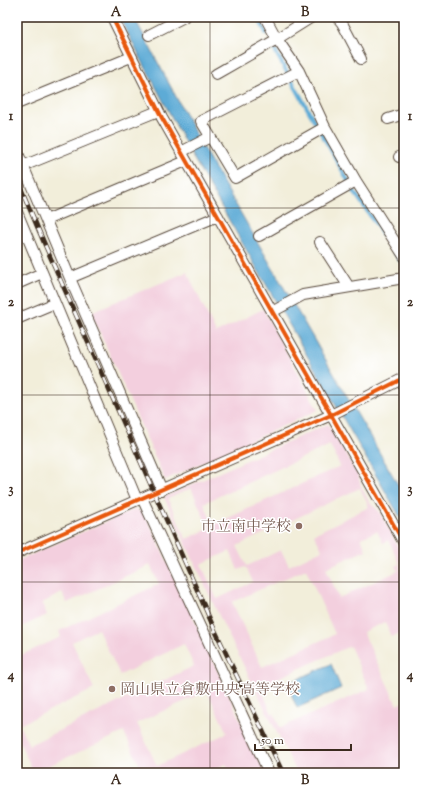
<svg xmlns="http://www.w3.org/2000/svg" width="421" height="790" font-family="'Sorts Mill Goudy','Noto Serif JP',serif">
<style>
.built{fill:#f3cfde;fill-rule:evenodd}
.water{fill:#5dabd6;stroke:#4c6a7a}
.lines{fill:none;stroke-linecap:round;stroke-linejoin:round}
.stream{stroke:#5dabd6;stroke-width:4}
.street-casing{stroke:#56473a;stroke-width:12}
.street{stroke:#fff;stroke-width:10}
.rail-casing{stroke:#3b2a1e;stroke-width:4.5}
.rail{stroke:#fff;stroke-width:3;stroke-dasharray:9;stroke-linecap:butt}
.cycleway-casing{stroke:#fff;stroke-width:6}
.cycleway{stroke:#e8590c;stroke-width:4}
.grid{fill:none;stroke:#3b2a1e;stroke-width:1;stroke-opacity:0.55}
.education-dot{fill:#8d6e63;stroke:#fff;stroke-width:1.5}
.labels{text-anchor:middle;stroke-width:3;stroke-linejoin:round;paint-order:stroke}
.education-label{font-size:15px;fill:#785e54;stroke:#fff;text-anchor:end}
.neatline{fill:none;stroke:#3b2a1e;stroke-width:1.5}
.grid-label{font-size:13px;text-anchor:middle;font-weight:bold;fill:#3b2a1e}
</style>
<rect width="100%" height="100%" fill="#fff"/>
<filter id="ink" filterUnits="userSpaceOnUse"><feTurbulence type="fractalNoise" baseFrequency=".025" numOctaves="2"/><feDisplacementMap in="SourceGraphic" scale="8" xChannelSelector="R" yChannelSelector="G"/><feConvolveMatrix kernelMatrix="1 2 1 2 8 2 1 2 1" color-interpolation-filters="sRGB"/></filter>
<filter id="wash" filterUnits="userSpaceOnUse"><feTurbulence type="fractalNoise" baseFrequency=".012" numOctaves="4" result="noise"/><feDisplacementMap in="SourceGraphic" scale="16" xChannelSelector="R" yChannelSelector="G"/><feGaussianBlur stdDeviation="0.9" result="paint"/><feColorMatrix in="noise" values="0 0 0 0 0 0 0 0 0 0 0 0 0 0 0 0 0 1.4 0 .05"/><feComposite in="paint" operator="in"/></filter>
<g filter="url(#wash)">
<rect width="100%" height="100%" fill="#f2eeda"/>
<path class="built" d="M187 272 216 333 263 309 318 410 165 480 91 312Z
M328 424 358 475 361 486 369 502 379 511 401 552 400 568 404 580V631L391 637 385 622 363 632 397 705 404 702V709L403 710 404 713V773H297L221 620 164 497ZM330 445 340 466 213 525 204 503ZM191 488 209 529 186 539 168 499ZM360 488 369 507 314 534 322 550 289 566 281 550 247 566 237 546ZM377 531 383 543 389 540 399 564 396 566 398 571 339 598 326 568 366 550 361 538ZM230 551 238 570 246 567 253 582 217 599 201 564ZM306 569 335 634 262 667 232 602ZM350 646 369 689 280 728 274 713 272 714 260 686Z
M135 509 145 514 265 773H230L226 764 206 773H143L124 732 39 770 41 773H34L17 737V657L61 637 59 631 159 584 150 565 67 603 62 593 42 603 47 615 17 629V601L20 599 17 593V561ZM98 629 120 675 184 644 194 666 29 745 19 725 94 689 72 642ZM207 691 227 733 157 766 137 723Z"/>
<path class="water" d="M119 17H134L202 146 404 495V524L191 154Z
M331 664 341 688 297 708 287 684Z"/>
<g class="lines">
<path class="stream" d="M258 17 266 33
M275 51 355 193 404 266"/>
</g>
</g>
<g filter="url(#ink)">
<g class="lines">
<g class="street-casing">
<path id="street" d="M112 17 162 118 404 543
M265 17 277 39 299 71 325 127 356 181 404 256
M337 17 342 23 361 59
M149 35 184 17
M299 71 201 121 235 178 325 127
M216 74 277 39 312 17
M17 104 131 57
M388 119 404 114
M17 151 72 283 162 490
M181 152 210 137
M399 157 404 155
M23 166 158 111
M17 212 137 500
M46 220 186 161
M259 236 356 181
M320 242 349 287
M70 278 218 216
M17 284 42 273
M272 312 303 295 404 278
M17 319 55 303
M142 498 269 773
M17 553 331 415 404 378"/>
</g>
<use href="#street" class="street"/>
<g class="rail-casing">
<path id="rail" d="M17 179 45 245 213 626 283 773"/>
</g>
<use href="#rail" class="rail"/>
<g class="cycleway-casing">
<path id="cycleway" d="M112 17 162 118 404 543
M17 553 331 415 404 378"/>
</g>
<use href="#cycleway" class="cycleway"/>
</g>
</g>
<path class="grid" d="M210 17V773M17 208H404M17 395H404M17 582H404"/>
<g class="education-dot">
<circle cx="299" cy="526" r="4"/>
<circle cx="112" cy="689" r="4"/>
</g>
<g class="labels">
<g class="education-label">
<text x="291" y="531">市立南中学校</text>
<text x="120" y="694" text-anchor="start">岡山県立倉敷中央高等学校</text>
</g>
</g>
<rect width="421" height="790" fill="none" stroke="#fff" stroke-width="44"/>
<path d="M255 744v6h96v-6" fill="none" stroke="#3b2a1e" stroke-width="2"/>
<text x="261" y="744" font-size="12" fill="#3b2a1e" stroke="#ffffff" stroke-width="3" paint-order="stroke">50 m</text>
<rect x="22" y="22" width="377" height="746" class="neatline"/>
<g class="grid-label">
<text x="116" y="16">A</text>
<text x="305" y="16">B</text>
<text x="11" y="120">1</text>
<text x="410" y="120">1</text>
<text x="11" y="306">2</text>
<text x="410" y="306">2</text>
<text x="11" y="493">3</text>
<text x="410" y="493">3</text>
<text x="11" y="679">4</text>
<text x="410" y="679">4</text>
<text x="116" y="784">A</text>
<text x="305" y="784">B</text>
</g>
</svg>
